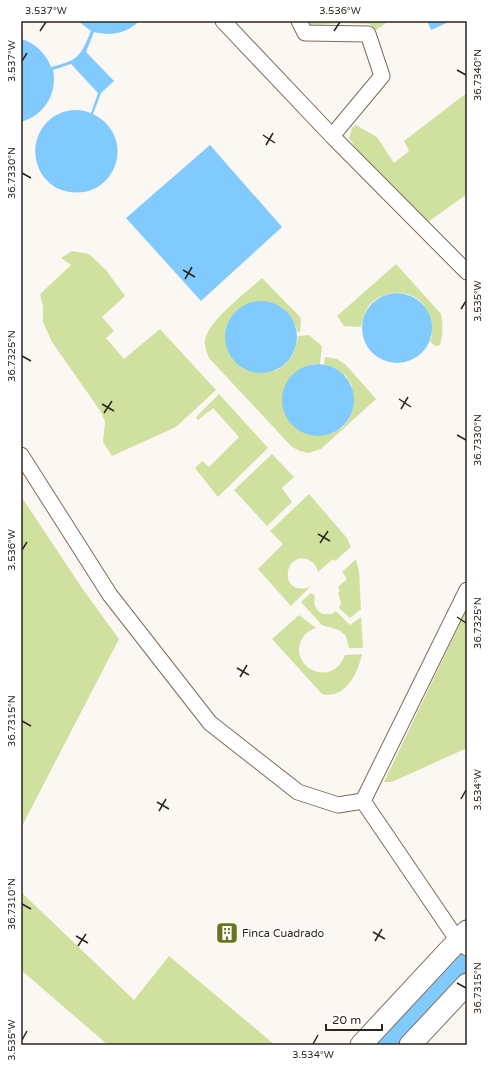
<svg xmlns="http://www.w3.org/2000/svg" width="488" height="1066" font-family="'Varela Round',sans-serif">
<style>
.green{fill:#d0e19f}
.water{fill:#81cafe}
.lines{fill:none;stroke-linecap:round;stroke-linejoin:round}
.street-casing{stroke:#806b5a;stroke-width:17}
.secondary-casing{stroke:#806b5a;stroke-width:23}
.street{stroke:#fff;stroke-width:15}
.secondary{stroke:#fff;stroke-width:21}
.ticks{fill:none;stroke:#2d251e;stroke-width:1.5}
.labels{text-anchor:middle;stroke-width:3;stroke-linejoin:round;paint-order:stroke}
.poi-label{font-size:11px;fill:#2d251e;stroke:#fff;text-anchor:start}
.neatline{fill:none;stroke:#2d251e;stroke-width:1.5}
.ticks-label{font-size:10px;text-anchor:middle;fill:#2d251e}
</style>
<rect width="100%" height="100%" fill="#fbf7f3"/>
<path class="green" d="M307 21H389L376 30 369 24 345 23 309 25Z
M464 95H467V194L428 222 358 151 349 138 352 128 356 125 377 137 394 163 409 151 404 141Z
M72 251 89 254 106 270 125 296 102 317 114 331 106 338 124 359 160 329 216 390 176 427 112 456 103 442 105 422 101 412 52 342 43 322V306L40 294 71 265 61 258Z
M396 264 441 314C443 325 443 334 440 345L435 346 430 341 432 336C430 329 426 308 423 304 410 288 383 290 370 304 365 310 363 319 361 327L344 326 337 316Z
M262 278 301 318 300 332H297L296 325 273 372C290 363 295 355 298 336L309 335 322 346 320 364H312L290 422 299 430 309 435 332 433 342 428 349 419 352 386 346 376 336 369 324 364 325 357 337 359 346 365 376 399 321 449 309 453 300 451 292 447 209 358C207 353 204 347 205 340 208 321 247 292 262 278Z
M219 394 268 448 218 497 195 468 202 461 209 467 239 437 213 408 198 420 196 417Z
M272 454 294 477 282 488 292 502 267 526 234 490Z
M309 494 347 538 351 547 335 561 333 559 318 572C316 565 313 561 306 559 282 554 280 597 310 587L291 606 258 569 283 544 270 531Z
M21 496 82 588 119 639 21 828Z
M356 559 359 571 361 609 350 618 339 608 341 603 338 593 340 591 338 587 347 579 342 572Z
M311 593 315 596C313 604 315 610 323 614H332L336 611 350 625 361 617 363 648H349L346 636 339 630 322 625 301 602Z
M467 609V748L392 782H384Z
M299 615 316 628C310 630 305 633 302 639 287 666 332 690 345 655L362 654C358 673 345 700 322 694L272 639Z
M21 892 134 1000 169 956 275 1045H108L21 970Z"/>
<path class="water" d="M78 21H139C127 34 110 36 94 32L86 52 114 81 101 93 93 114C142 139 111 209 59 189 53 187 47 181 43 176 20 142 52 98 91 113L98 93 71 64 53 70C58 93 44 116 21 122V39C36 43 46 54 51 67 79 60 80 57 91 31Z
M427 21H451L431 30Z
M210 145 282 227 201 301 126 218Z
M362 328a35 35 0 1 1 70 0a35 35 0 1 1-70 0Z
M225 337a36 36 0 1 1 72 0a36 36 0 1 1-72 0Z
M282 400a36 36 0 1 1 72 0a36 36 0 1 1-72 0Z
M467 940V975L400 1045H369Z"/>
<g class="lines">
<g class="street-casing">
<path id="street" d="M223 21 332 136 467 272
M299 21 305 33 368 34 382 76 332 136
M21 455 110 595 210 723 298 792 338 805 363 801
M363 801 467 590
M363 801 452 932 458 940 467 948"/>
</g>
<g class="secondary-casing">
<path id="secondary" d="M361 1045 467 931
M410 1045 467 984"/>
</g>
<use href="#street" class="street"/>
<use href="#secondary" class="secondary"/>
</g>
<path class="ticks" d="M40 31 46 22M334 31 340 22M22 61 27 53M457 70 466 75M263 135 275 143M266 145 273 133M22 173 31 178M183 270 195 277M185 279 192 267M461 309 466 301M22 356 31 361M399 399 411 407M102 404 114 411M401 409 408 397M104 413 112 401M457 435 466 440M318 534 330 541M320 543 328 531M22 550 27 542M457 617 466 623M237 668 249 675M240 677 247 665M22 721 31 726M461 799 466 790M157 802 169 809M159 811 166 799M22 904 31 909M373 932 385 939M76 936 88 943M375 941 382 929M78 946 86 934M457 983 466 988M22 1040 27 1031M313 1044 318 1035"/>
<defs>
<g id="building-square" transform="scale(1.15)"><rect x="-9" y="-9" width="18" height="18" rx="4" fill="#687622" stroke="#fff"/><path d="M-4-6H4V6H1V3H-1V6H-4ZM-2.5-4.3h1.7v1.8h-1.7ZM.8-4.3h1.7v1.8H.8ZM-2.5-1h1.7V.8h-1.7ZM.8-1h1.7V.8H.8Z" fill="#fff"/></g>
</defs>
<g fill-rule="evenodd">
<use href="#building-square" x="227" y="933"/>
</g>
<g class="labels">
<g class="poi-label">
<text x="242" y="937">Finca Cuadrado</text>
</g>
</g>
<rect width="488" height="1066" fill="none" stroke="#ffffff" stroke-width="44"/>
<path d="M326 1024v6h56v-6" fill="none" stroke="#2d251e" stroke-width="2"/>
<text x="332" y="1024" font-size="12" fill="#2d251e" stroke="#ffffff" stroke-width="3" paint-order="stroke">20 m</text>
<rect x="22" y="22" width="444" height="1022" class="neatline"/>
<g class="ticks-label">
<text x="46" y="14">3.537°W</text>
<text x="340" y="14">3.536°W</text>
<text transform="translate(11 61) rotate(-90)" y="4">3.537°W</text>
<text transform="translate(477 75) rotate(-90)" y="4">36.7340°N</text>
<text transform="translate(11 173) rotate(-90)" y="4">36.7330°N</text>
<text transform="translate(477 301) rotate(-90)" y="4">3.535°W</text>
<text transform="translate(11 356) rotate(-90)" y="4">36.7325°N</text>
<text transform="translate(477 440) rotate(-90)" y="4">36.7330°N</text>
<text transform="translate(11 550) rotate(-90)" y="4">3.536°W</text>
<text transform="translate(477 623) rotate(-90)" y="4">36.7325°N</text>
<text transform="translate(11 721) rotate(-90)" y="4">36.7315°N</text>
<text transform="translate(477 790) rotate(-90)" y="4">3.534°W</text>
<text transform="translate(11 904) rotate(-90)" y="4">36.7310°N</text>
<text transform="translate(477 988) rotate(-90)" y="4">36.7315°N</text>
<text transform="translate(11 1040) rotate(-90)" y="4">3.535°W</text>
<text x="313" y="1058">3.534°W</text>
</g>
</svg>
